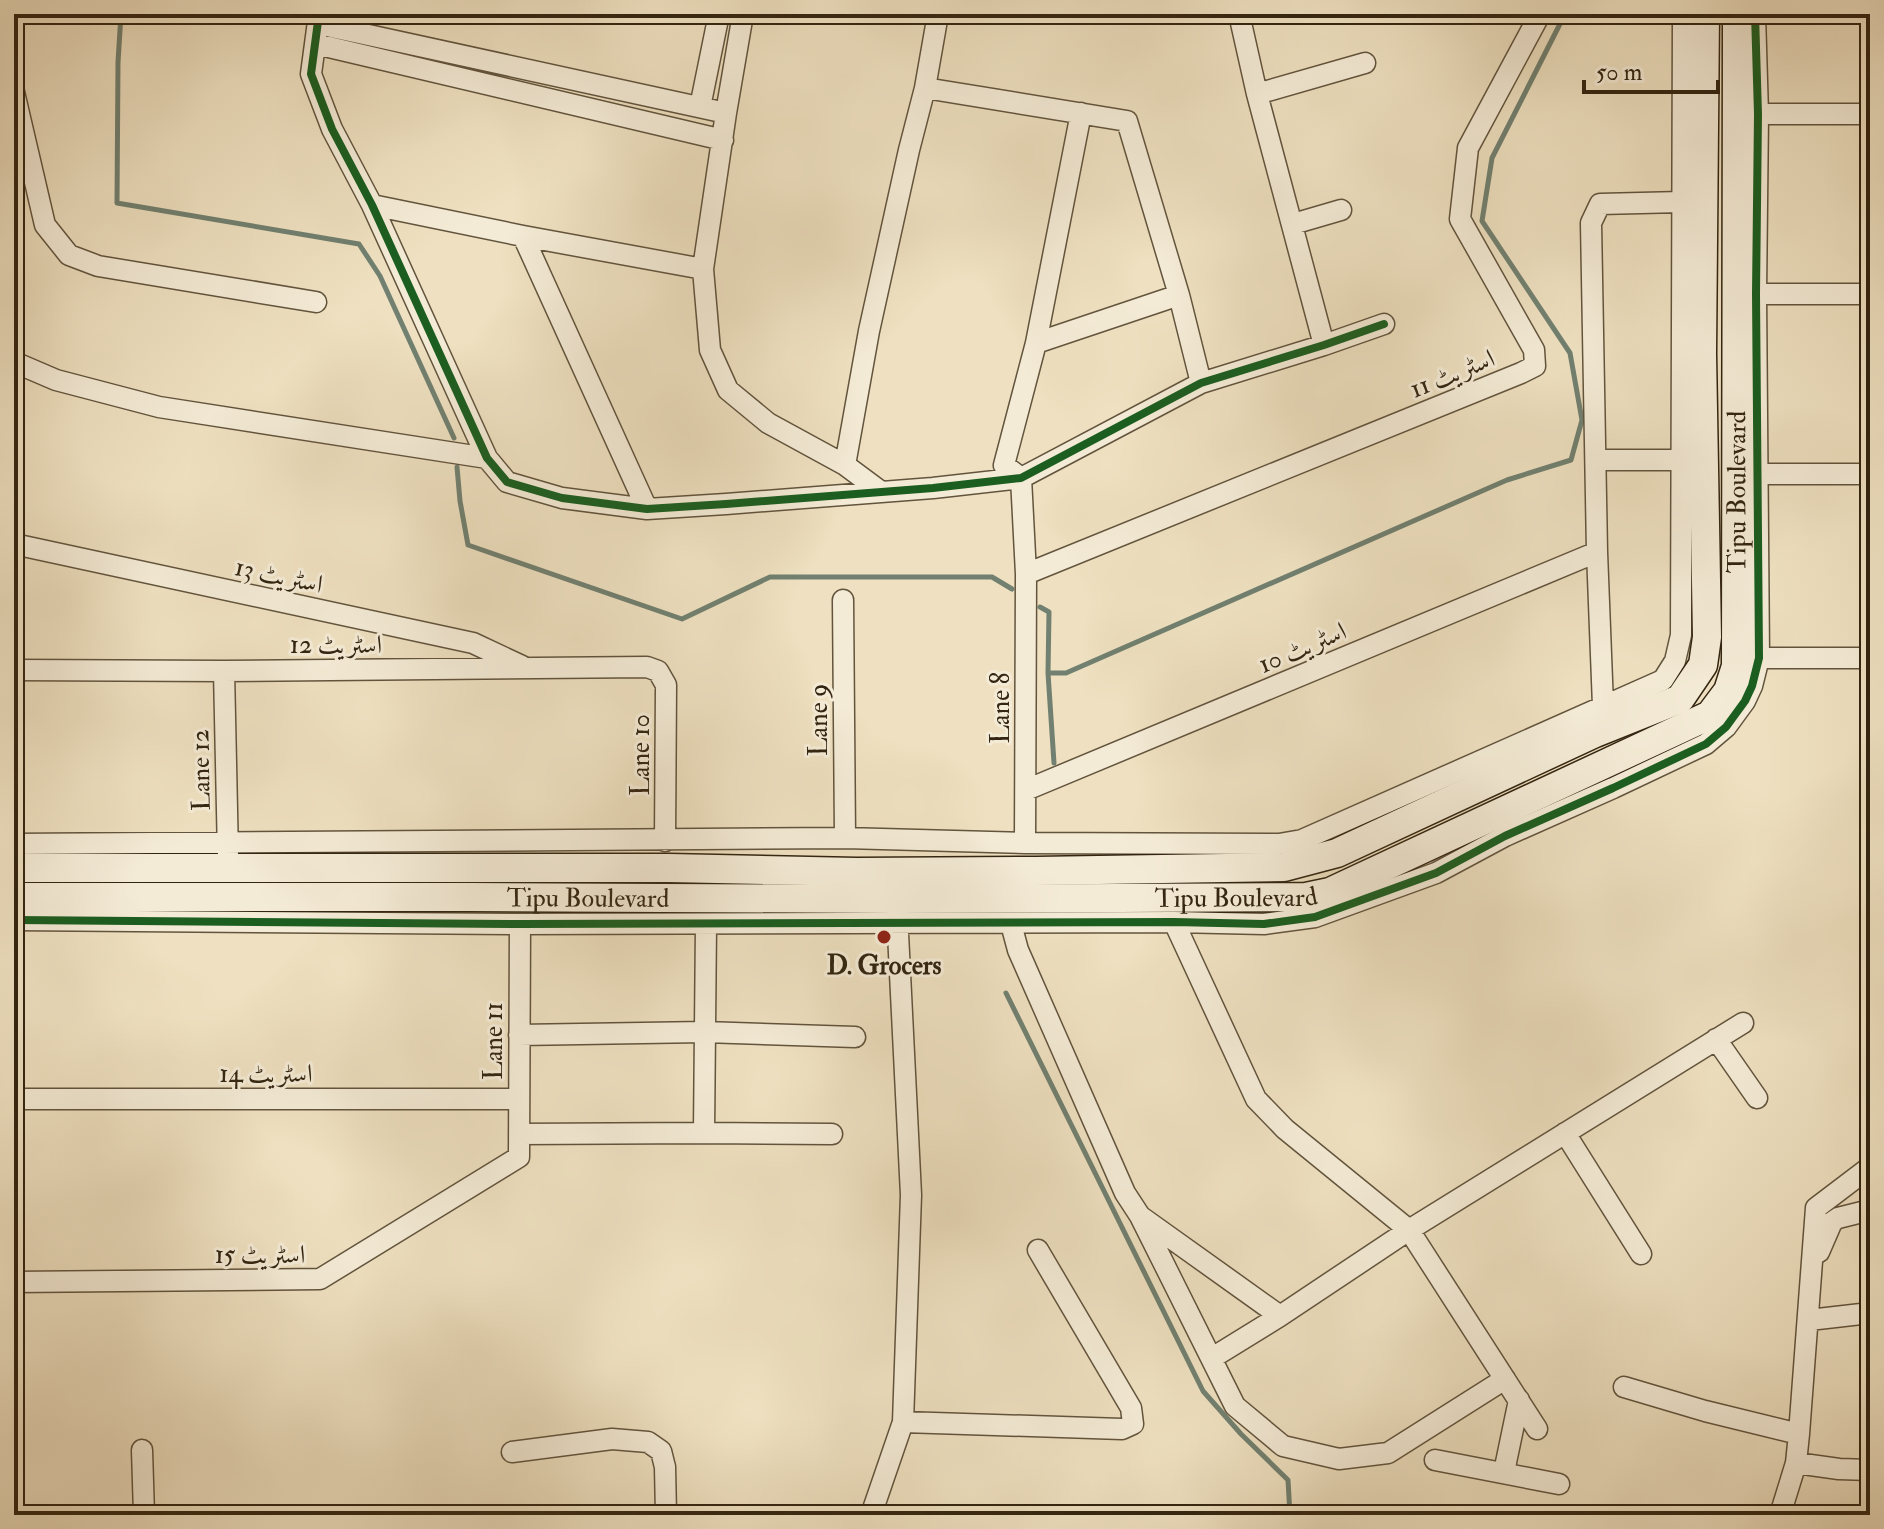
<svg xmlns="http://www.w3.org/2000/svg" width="1884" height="1529" font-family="'IM FELL Double Pica',Amiri,serif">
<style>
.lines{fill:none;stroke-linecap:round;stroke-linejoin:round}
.stream{stroke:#718070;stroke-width:5}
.street-casing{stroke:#62543d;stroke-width:23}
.secondary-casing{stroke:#332511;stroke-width:31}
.street{stroke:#f4ebd6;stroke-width:20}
.secondary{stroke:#f4ebd6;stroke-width:28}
.cycleway-casing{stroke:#f4ebd6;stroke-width:13}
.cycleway{stroke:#1b5e20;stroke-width:8}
.poi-dot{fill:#8f2418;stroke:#f4ebd6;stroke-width:3}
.labels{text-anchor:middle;stroke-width:6;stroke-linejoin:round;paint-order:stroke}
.street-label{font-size:26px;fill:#332511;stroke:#f4ebd6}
.poi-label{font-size:26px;font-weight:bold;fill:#332511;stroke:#f4ebd6}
</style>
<rect width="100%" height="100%" fill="#eee0c0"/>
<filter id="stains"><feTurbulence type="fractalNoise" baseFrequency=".0025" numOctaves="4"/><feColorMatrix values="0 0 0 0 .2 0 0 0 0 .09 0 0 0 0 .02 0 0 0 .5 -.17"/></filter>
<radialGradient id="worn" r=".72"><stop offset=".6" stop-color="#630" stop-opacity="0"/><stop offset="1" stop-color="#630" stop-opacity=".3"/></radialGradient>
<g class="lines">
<path class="stream" d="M121 14 118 62 117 203 359 244 380 276 454 438
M457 467 460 501 468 545 682 619 770 577H992L1012 589
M1040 607 1049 612 1048 673 1054 763
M1048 673H1066L1507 480 1571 460 1582 420 1570 353 1482 221 1492 158 1565 14
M1006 993 1203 1391 1241 1434 1288 1480 1290 1515"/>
<g class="street-casing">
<path id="street" d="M319 14 311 74 332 129 372 205 487 458 507 482 562 498 647 509 726 504 933 488 1021 478 1201 383 1324 345 1384 324
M743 14 726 113 703 269 710 350 728 390 768 423 845 465 880 491
M1239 14 1257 94 1324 345
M318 24 726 113
M316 44 723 140
M925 88 1127 121 1179 295 1201 383
M14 92 45 225 69 255 98 266 316 302
M1257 94 1365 63
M700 107 719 14
M1758 114H1870
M372 205 523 236 703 269
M1293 224 1341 210
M523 236 647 509
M1756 294H1870
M1036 343 1179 295
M14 362 56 380 159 407 487 458
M1596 460H1681
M845 465 869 331 909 150 925 88 938 14
M1758 474H1870
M14 544 473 643 522 666
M1026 574 1521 373 1535 366 1534 350 1460 219 1468 148 1540 14
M843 600 845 838
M1759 658H1870
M14 670 224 671 647 667 658 671 666 685 665 841
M224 671 228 856
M1603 706 1597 552 1591 223 1600 204 1681 202
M1026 790 1597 552
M1025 843 1026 574 1021 478 1004 465 1036 343 1081 113
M14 844 845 838 1025 843 1279 844 1302 840 1663 680 1675 661 1681 635 1683 14
M14 920 520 924 1174 922 1264 924 1315 917 1436 873 1505 836 1613 788 1706 744 1726 727 1745 701 1752 686 1759 658 1756 294 1758 114 1755 14
M1174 922 1256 1099 1285 1129 1409 1230 1537 1429
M706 924 704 1133 832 1134
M1011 924 1018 950 1125 1193 1140 1216 1280 1316
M519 1035 704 1032 855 1037
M1716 1039 1757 1098
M14 1099H519
M1565 1133 1641 1254
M519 1134 704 1133
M1140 1216 1235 1406 1283 1446 1339 1459 1388 1453 1505 1379
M1819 1252 1832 1222 1838 1218 1870 1210
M14 1282 320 1279 519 1157 520 924
M1809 1320 1870 1313
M1212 1358 1280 1316 1409 1230 1743 1023
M1624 1387 1705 1411 1799 1434
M903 1422 1122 1429 1133 1424 1131 1408 1038 1250
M142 1450 144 1515
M512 1452 612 1439 648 1442 661 1451 665 1467 666 1515
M1435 1460 1559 1484
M1796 1463 1839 1469 1870 1470
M1504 1472 1519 1400
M871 1515 903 1422 911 1195 897 913
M1780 1515 1796 1463 1799 1434 1816 1208 1870 1167"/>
</g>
<g class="secondary-casing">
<g id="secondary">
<path d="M14 868H669L857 872 1036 871 1284 867 1337 853 1595 733 1680 699 1703 665 1707 637 1702 354 1705 14"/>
<path id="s1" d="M14 897H470L897 899 1306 897 1330 892 1710 715 1728 691 1736 666 1737 14"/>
</g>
</g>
<use href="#street" class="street"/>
<use href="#secondary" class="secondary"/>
<g class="cycleway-casing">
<path id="cycleway" d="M319 14 311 74 332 129 372 205 487 458 507 482 562 498 647 509 726 504 933 488 1021 478 1201 383 1324 345 1384 324
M14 920 520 924 1174 922 1264 924 1315 917 1436 873 1505 836 1613 788 1706 744 1726 727 1745 701 1752 686 1759 658 1756 294 1758 114 1755 14"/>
</g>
<use href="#cycleway" class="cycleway"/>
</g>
<circle class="poi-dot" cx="884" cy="937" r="8"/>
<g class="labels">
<g class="street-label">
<text transform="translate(1452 373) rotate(-22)" y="9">اسٹریٹ 11</text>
<text dy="9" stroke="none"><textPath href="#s1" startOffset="1966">Tipu Boulevard</textPath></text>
<text transform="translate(279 575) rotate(12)" y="9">اسٹریٹ 13</text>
<text x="336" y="653">اسٹریٹ 12</text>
<text transform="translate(1302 647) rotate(-23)" y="9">اسٹریٹ 10</text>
<text transform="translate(1000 708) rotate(-90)" y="9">Lane 8</text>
<text transform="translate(818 720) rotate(-90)" y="9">Lane 9</text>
<text transform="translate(640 755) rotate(-90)" y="9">Lane 10</text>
<text transform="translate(200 770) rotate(-91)" y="9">Lane 12</text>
<text dy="9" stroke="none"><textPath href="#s1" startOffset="1222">Tipu Boulevard</textPath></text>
<text dy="9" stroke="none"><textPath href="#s1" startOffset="574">Tipu Boulevard</textPath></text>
<text transform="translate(493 1041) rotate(-90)" y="9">Lane 11</text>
<text x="266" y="1082">اسٹریٹ 14</text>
<text x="260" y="1263">اسٹریٹ 15</text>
</g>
<g class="poi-label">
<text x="884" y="974">D. Grocers</text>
</g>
</g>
<rect width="1884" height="1529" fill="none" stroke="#eee0c0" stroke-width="48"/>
<rect x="16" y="16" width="1852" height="1497" fill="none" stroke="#332511" stroke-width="4"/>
<rect x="24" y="24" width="1836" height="1481" fill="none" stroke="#332511" stroke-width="2"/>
<path d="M1584 80v12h134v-12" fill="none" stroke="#332511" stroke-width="4"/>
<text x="1596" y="80" font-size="24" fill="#332511" stroke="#f4ebd6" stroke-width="6" paint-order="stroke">50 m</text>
<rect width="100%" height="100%" filter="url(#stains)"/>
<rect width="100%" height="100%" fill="url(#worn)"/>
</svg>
